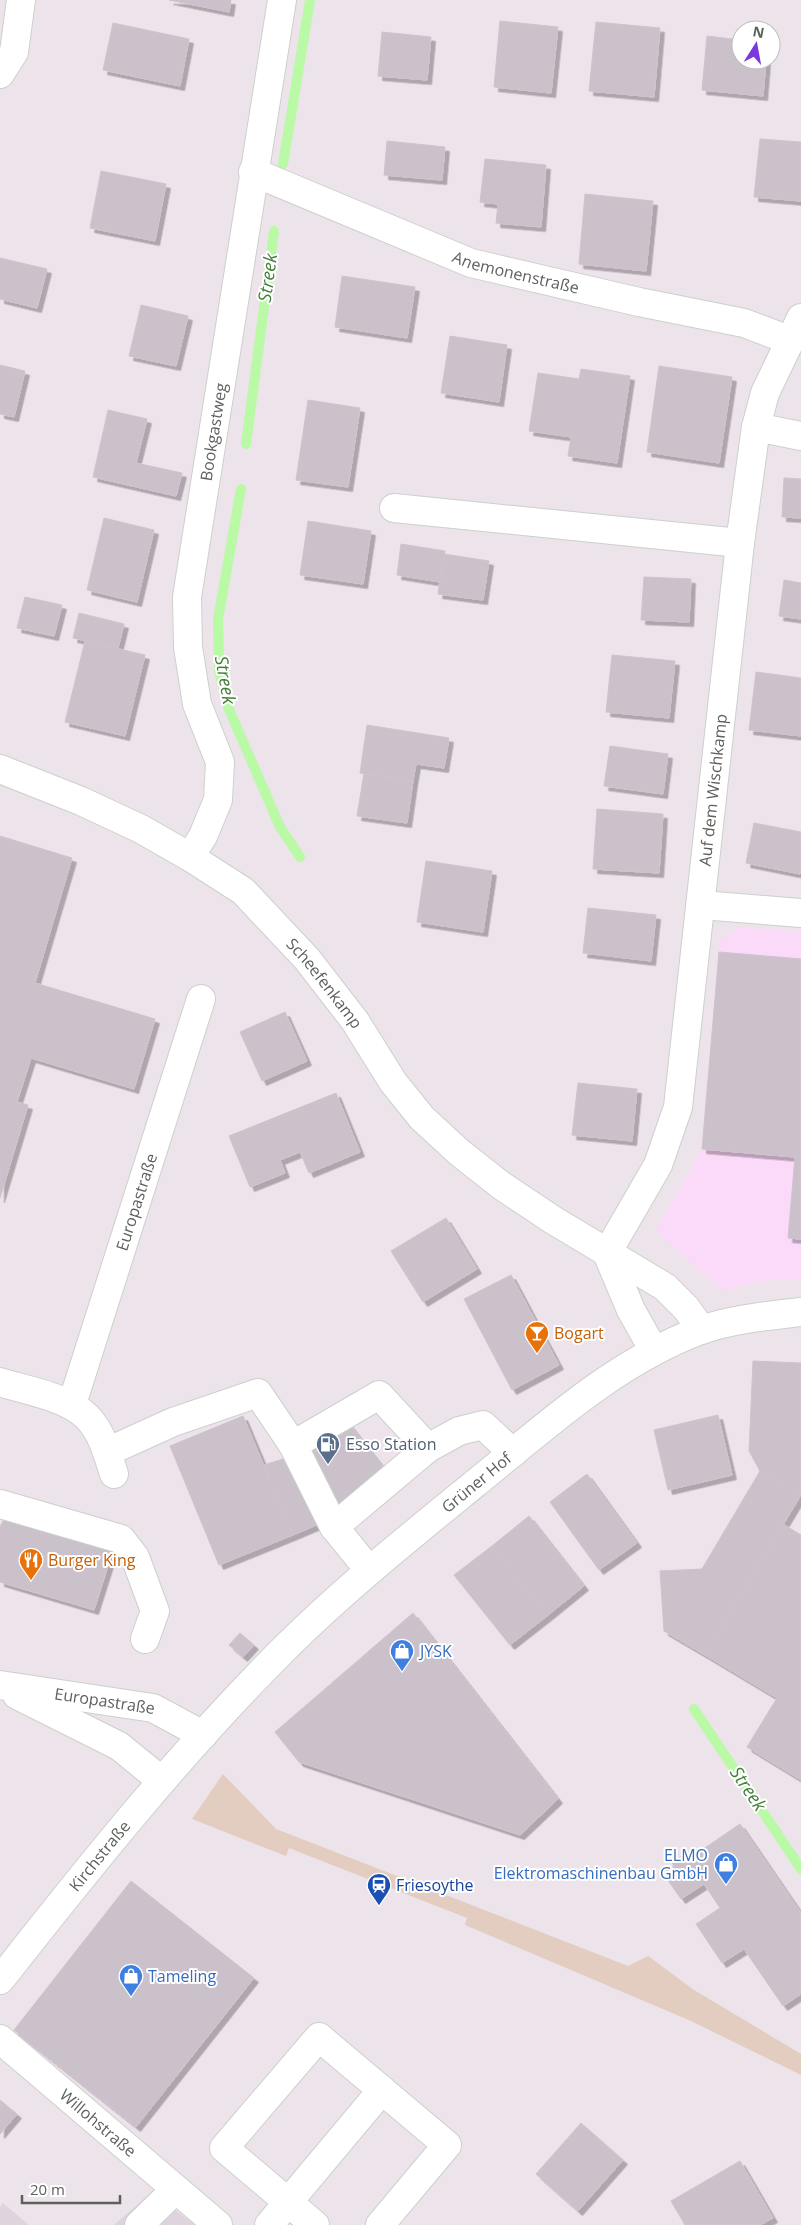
<svg xmlns="http://www.w3.org/2000/svg" width="801" height="2225" font-family="'Open Sans',sans-serif">
<style>
.commercial{fill:#fbd9f8}
.education{fill:#dfd4de}
.green{fill:#e3ccc0}
.lines{fill:none;stroke-linecap:round;stroke-linejoin:round}
.stream{stroke:#baf9a6;stroke-width:10}
.building{fill:#cac1ca;stroke:#d1c1d0;filter:url(#shadow)}
.minor-casing{stroke:#cbd1cb;stroke-width:30}
.minor{stroke:#fff;stroke-width:28}
.labels{text-anchor:middle;stroke-width:4;stroke-linejoin:round;paint-order:stroke}
.street-label{font-size:16px;fill:#5c625b;stroke:#fff}
.food-label{font-size:16px;fill:#c56008;stroke:#fff;text-anchor:start}
.service-label{font-size:16px;fill:#4e5e75;stroke:#fff;text-anchor:start}
.shop-label{font-size:16px;fill:#366cbe;stroke:#fff;text-anchor:start}
.transit-label{font-size:16px;fill:#164399;stroke:#fff;text-anchor:start}
.water-label{font-size:18px;font-style:italic;fill:#427f37;stroke:#fff}
</style>
<defs>
<filter id="shadow"><feDropShadow dx="4.5" dy="4.5" stdDeviation="0" flood-color="#0004"/></filter>
</defs>
<rect width="100%" height="100%" fill="#ede3eb"/>
<path class="commercial" d="M741 927 801 932V1280H770L722 1290 656 1231 702 1149 719 952 718 942Z"/>
<path class="education" d="M154 2190 179 2213 195 2225H114Z
M3 2203 29 2225H0V2207Z"/>
<path class="green" d="M223 1774 276 1829 628 1966 648 1956 694 1990 801 2054V2075L691 2021 465 1925 467 1918 289 1848 286 1856 192 1819Z"/>
<g class="lines">
<path class="stream" d="M283 164 310 0
M246 444 274 231
M241 489 218 619 219 671 228 707 280 827 300 857
M694 1709 801 1869"/>
</g>
<path class="building" d="M169 0H231L229 12Z
M500 21 558 27 551 93 494 87Z
M596 22 660 28 654 97 589 91Z
M113 23 189 39 180 86 103 70Z
M382 32 431 37 427 80 378 76Z
M707 36 741 40V60H766L763 96 702 90Z
M760 139 801 142V201L754 197Z
M387 141 445 147 442 180 384 175Z
M485 159 546 165 541 227 496 223 498 204 480 202Z
M101 171 166 184 155 241 90 228Z
M585 194 653 201 646 271 579 264Z
M0 258 47 269 37 308 0 299Z
M342 276 415 287 407 338 335 327Z
M141 305 188 316 176 366 129 356Z
M450 336 507 345 499 402 441 393Z
M0 365 25 371 14 417 0 414Z
M659 366 732 377 719 463 647 452Z
M581 369 630 376 617 463 568 456 571 437 529 431 538 373 579 379Z
M308 400 360 408 348 487 296 480Z
M108 410 147 419 136 463 182 473 176 496 93 477Z
M784 478 801 479V518L782 517Z
M104 518 154 530 137 602 87 590Z
M308 521 371 531 363 584 300 575Z
M401 544 445 551 440 582 397 575Z
M444 554 489 561 483 600 438 594Z
M644 577 691 579 689 622 641 620Z
M784 580 801 583V619L779 616Z
M25 597 62 605 54 636 17 628Z
M79 613 124 624 118 648 73 638Z
M85 641 145 655 125 736 65 722Z
M612 655 675 661 669 718 606 712Z
M756 672 801 678V736L749 730Z
M367 725 449 738 444 768 416 764 413 781 360 773Z
M610 746 668 754 663 794 604 786Z
M364 773 413 781 407 823 357 816Z
M597 809 663 814 659 873 593 869Z
M754 823 801 832 800 874 746 863Z
M0 836 72 858 35 983 155 1019 134 1089 31 1058 17 1102 28 1105 0 1198Z
M426 861 492 871 483 932 417 922Z
M588 908 656 915 651 961 583 953Z
M719 952 801 959V1239L788 1238 795 1157 702 1149Z
M285 1012 307 1061 262 1081 240 1032Z
M578 1083 637 1089 632 1141 572 1135Z
M336 1093 360 1152 309 1173 300 1152 280 1160 285 1173 250 1187 229 1136Z
M446 1218 477 1269 423 1302 391 1251Z
M511 1275 559 1365 512 1390 464 1299Z
M753 1361 801 1363V1495L760 1471 749 1451Z
M718 1415 732 1475 668 1490 654 1430Z
M243 1416 293 1535 219 1565 170 1446Z
M343 1416 390 1476 340 1515 293 1535 264 1465 299 1454Z
M760 1471 801 1495 705 1655 664 1631 660 1571 702 1569Z
M587 1474 637 1543 599 1570 550 1502Z
M6 1515 113 1550 94 1610 0 1582V1527Z
M529 1516 584 1586 547 1616 492 1546Z
M783 1524 801 1535V1780L747 1747 777 1698 705 1655Z
M492 1546 547 1616 510 1645 454 1575Z
M413 1613 558 1799 520 1835 299 1762 275 1732Z
M240 1633 254 1645 243 1657 229 1645Z
M740 1824 801 1913V1994L783 2006 744 1949 722 1963 696 1924 720 1908 704 1884 681 1899 663 1873 674 1866 672 1863 686 1853 690 1858Z
M131 1881 254 1978 136 2127 14 2030Z
M0 2100 17 2114 0 2134Z
M581 2123 623 2160 578 2211 536 2174Z
M740 2161 773 2218 760 2225H685L671 2201Z"/>
<g class="lines">
<g class="minor-casing">
<g id="minor">
<path d="M0 74 14 52 21 0"/>
<path id="s1" d="M253 172 471 263 639 302 744 323 789 340"/>
<path d="M756 427 801 436"/>
<path d="M394 508 740 543"/>
<path id="s2" d="M0 769 81 801 141 829 190 857 243 891 307 959 355 1021 393 1082 422 1118 460 1153 502 1186 553 1220 665 1287 686 1308 702 1330"/>
<path id="s3" d="M190 857 203 836 218 800 220 762 197 704 188 647 187 597 282 0"/>
<path d="M701 905 801 913"/>
<path id="s4" d="M607 1253 658 1165 678 1107 740 543 756 427 765 393 801 318"/>
<path d="M607 1253 631 1310 654 1351"/>
<path d="M0 1382C28 1391 76 1398 93 1424 104 1439 108 1456 114 1474"/>
<path id="s5" d="M72 1404 201 999"/>
<path d="M293 1445 334 1527"/>
<path d="M107 1452 173 1422 258 1393 293 1445 379 1395 428 1448"/>
<path d="M0 1504 121 1539 135 1557 155 1611 145 1639"/>
<path d="M369 1570 334 1527 428 1448 459 1431 483 1425 513 1453"/>
<path id="s6" d="M0 1685 153 1708 203 1735"/>
<path d="M17 1695 119 1746 162 1781"/>
<path id="s7" d="M0 1980C89 1867 180 1753 282 1651 341 1592 407 1539 472 1486 544 1428 613 1363 701 1330 733 1319 767 1316 801 1312"/>
<path id="s8" d="M0 2039 218 2225"/>
<path d="M139 2225 176 2189"/>
<path d="M269 2225 382 2090"/>
<path d="M315 2225 224 2148 319 2037 447 2145 380 2225"/>
</g>
</g>
<use href="#minor" class="minor"/>
</g>
<defs>
<g id="bar-pin" transform="scale(1.25)"><path d="M0 17L-7.5 6A9.5 9.5 0 1 1 7.5 6Z" fill="#e8710a" stroke="#fff"/><path d="M-6-5H6L.8 .8V4.5H3.5V6h-7V4.5H-.8V.8Z" fill="#fff"/></g>
<g id="fuel-pin" transform="scale(1.25)"><path d="M0 17L-7.5 6A9.5 9.5 0 1 1 7.5 6Z" fill="#5c6f8a" stroke="#fff"/><path d="M-5.5-6h7V0h2V4h1.3V-2.5L3-4.5l.8-.8L6-3V5H2.5V1h-1V6h-7ZM-4.2-4.7v3.2H.2V-4.7Z" fill="#fff"/></g>
<g id="restaurant-pin" transform="scale(1.25)"><path d="M0 17L-7.5 6A9.5 9.5 0 1 1 7.5 6Z" fill="#e8710a" stroke="#fff"/><path d="M-5-6h1v4h1v-4h1v4h1v-4h1v5L-1.5 .5V6h-2V.5L-5-1ZM5-6V6H3V1.5H1.5Q1.5-4 5-6Z" fill="#fff"/></g>
<g id="shop-pin" transform="scale(1.25)"><path d="M0 17L-7.5 6A9.5 9.5 0 1 1 7.5 6Z" fill="#3f7fe0" stroke="#fff"/><path d="M-5-2.5h2.3a2.7 3.5 0 0 1 5.4 0H5L5.5 6h-11ZM-1.5-2.5h3a1.5 2.3 0 0 0-3 0Z" fill="#fff"/></g>
<g id="station-pin" transform="scale(1.25)"><path d="M0 17L-7.5 6A9.5 9.5 0 1 1 7.5 6Z" fill="#1a4fb4" stroke="#fff"/><path d="M-3-6H3Q5-6 5-4V2Q5 4 3 4L4.5 6H3L1.5 4h-3L-3 6H-4.5L-3 4Q-5 4-5 2V-4Q-5-6-3-6ZM-3.5-4v3h7v-3ZM-3.5 1v1.5H-2V1ZM2 1v1.5H3.5V1Z" fill="#fff"/></g>
</defs>
<g fill-rule="evenodd">
<use href="#bar-pin" x="537" y="1333"/>
<use href="#fuel-pin" x="328" y="1444"/>
<use href="#restaurant-pin" x="31" y="1560"/>
<use href="#shop-pin" x="402" y="1651"/>
<use href="#shop-pin" x="726" y="1864"/>
<use href="#station-pin" x="379" y="1885"/>
<use href="#shop-pin" x="131" y="1976"/>
</g>
<g class="labels">
<g class="street-label">
<text dy="6" stroke="none"><textPath href="#s1" startOffset="282">Anemonenstraße</textPath></text>
<text dy="6" stroke="none"><textPath href="#s3" startOffset="439">Bookgastweg</textPath></text>
<text dy="6" stroke="none"><textPath href="#s4" startOffset="482">Auf dem Wischkamp</textPath></text>
<text dy="6" stroke="none"><textPath href="#s2" startOffset="396">Scheefenkamp</textPath></text>
<text dy="6" stroke="none"><textPath href="#s5" startOffset="212">Europastraße</textPath></text>
<text dy="6" stroke="none"><textPath href="#s7" startOffset="691">Grüner Hof</textPath></text>
<text dy="6" stroke="none"><textPath href="#s6" startOffset="106">Europastraße</textPath></text>
<text dy="6" stroke="none"><textPath href="#s7" startOffset="159">Kirchstraße</textPath></text>
<text dy="6" stroke="none"><textPath href="#s8" startOffset="129">Willohstraße</textPath></text>
</g>
<g class="food-label">
<text x="554" y="1339">Bogart</text>
<text x="48" y="1566">Burger King</text>
</g>
<g class="service-label">
<text x="346" y="1450">Esso Station</text>
</g>
<g class="shop-label">
<text x="420" y="1657">JYSK</text>
<text x="708" y="1861" text-anchor="end">ELMO<tspan x="708" dy="18">Elektromaschinenbau GmbH</tspan></text>
<text x="148" y="1982">Tameling</text>
</g>
<g class="transit-label">
<text x="396" y="1891">Friesoythe</text>
</g>
<g class="water-label">
<text transform="translate(268 278) rotate(-82)" y="6">Streek</text>
<text transform="translate(225 680) rotate(80)" y="6">Streek</text>
<text transform="translate(748 1789) rotate(56)" y="6">Streek</text>
</g>
</g>
<g transform="translate(756 45) rotate(11)"><circle r="24" fill="#ffffff" stroke="#bec0bd"/>
<path d="M0-4L9 19L0 12L-9 19Z" fill="#7b38dd"/>
<text y="-8" font-size="14" font-weight="bold" text-anchor="middle" fill="#5c625b">N</text>
</g>
<path d="M22 2195v8h98v-8" fill="none" stroke="#5c625b" stroke-width="2.5"/>
<text x="30" y="2195" font-size="15" fill="#5c625b" stroke="#ffffff" stroke-width="4" paint-order="stroke">20 m</text>
</svg>
